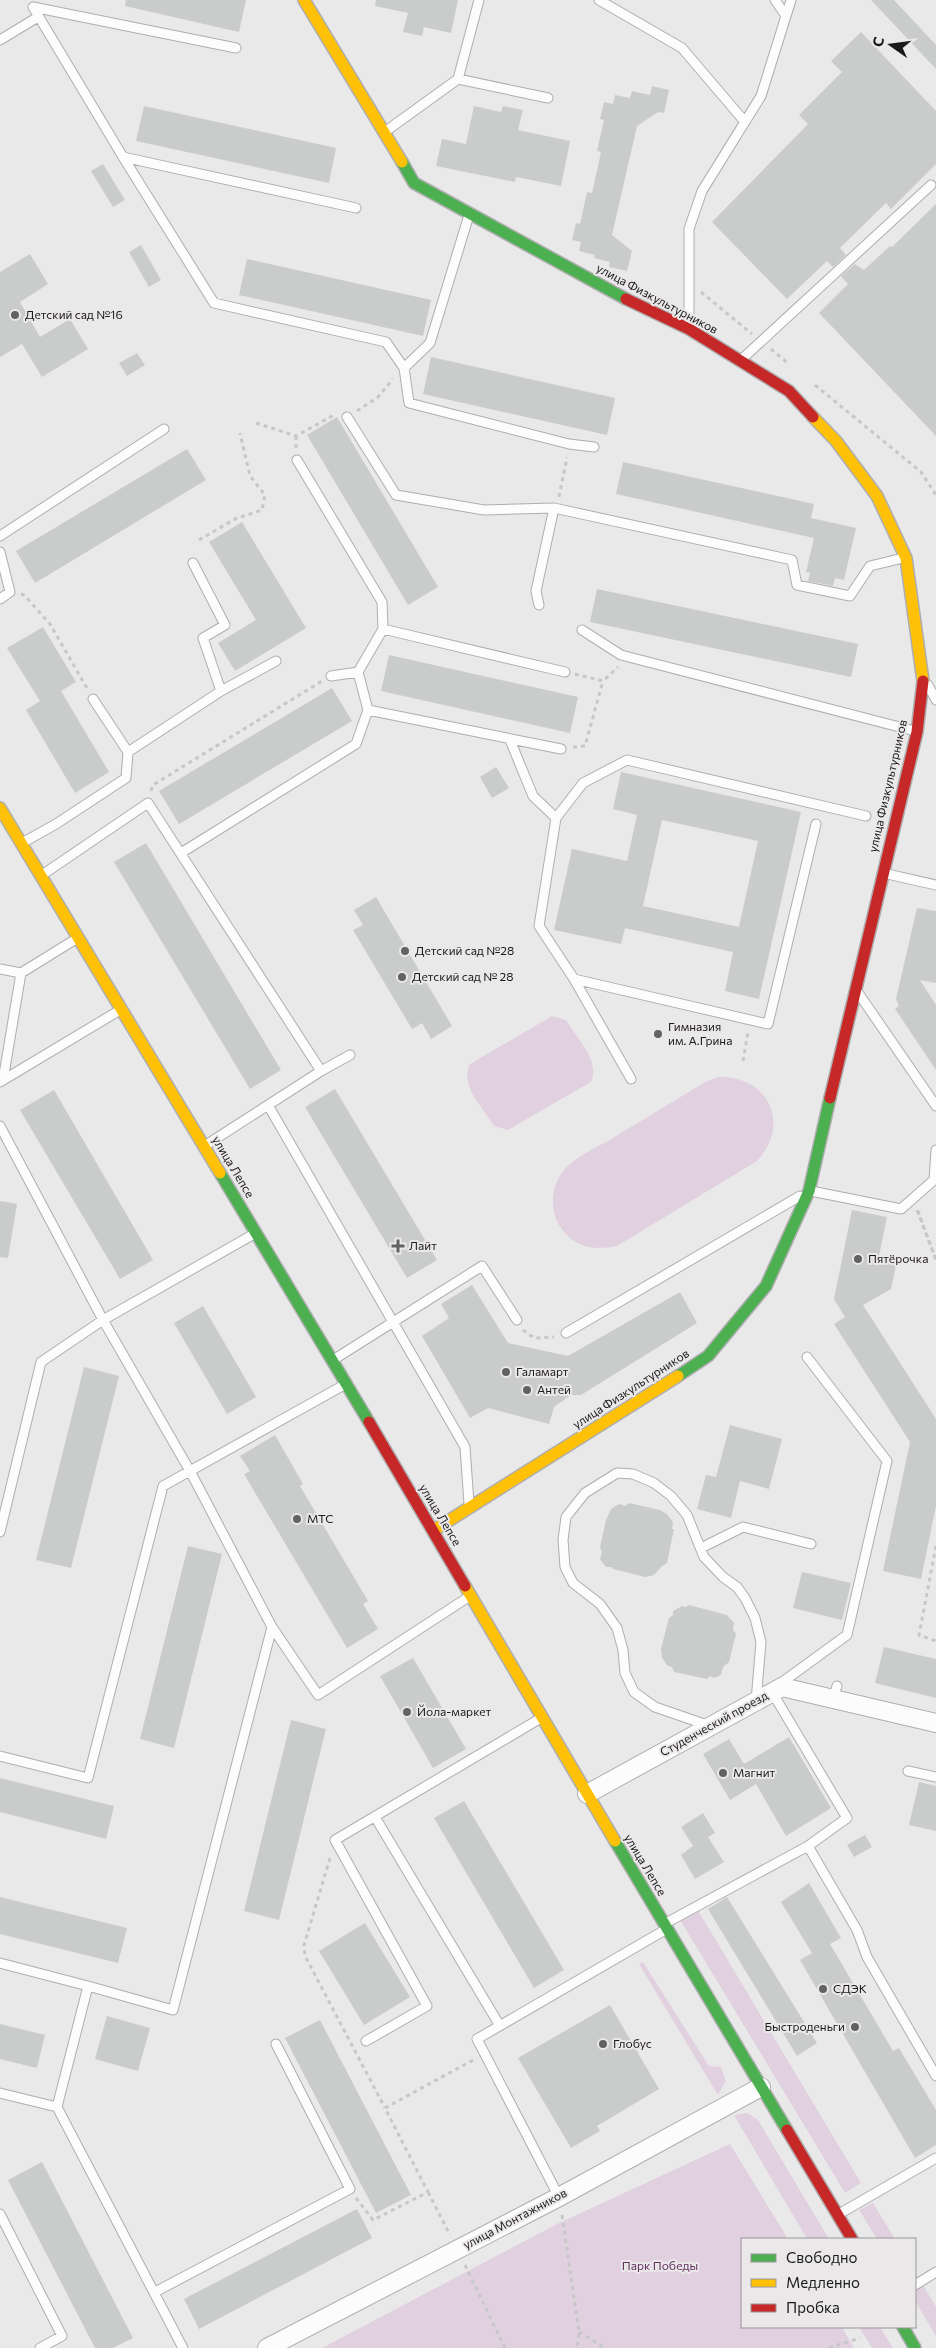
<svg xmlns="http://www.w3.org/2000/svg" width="936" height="2348" font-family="Commissioner,sans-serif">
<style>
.green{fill:#e1d1e0}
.building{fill:#cacbcb;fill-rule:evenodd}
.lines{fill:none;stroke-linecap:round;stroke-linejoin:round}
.lane-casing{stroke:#afaeaf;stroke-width:11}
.street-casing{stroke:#afaeaf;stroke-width:20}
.fast-casing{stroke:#afaeaf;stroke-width:14}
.slow-casing{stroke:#afaeaf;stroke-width:14}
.jam-casing{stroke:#afaeaf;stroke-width:14}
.path{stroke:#c8c7c8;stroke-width:3;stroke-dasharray:4 4;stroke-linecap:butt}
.lane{stroke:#fcfcfc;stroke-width:9}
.street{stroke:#fcfcfc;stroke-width:18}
.fast{stroke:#4caf50;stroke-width:11}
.slow{stroke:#ffc107;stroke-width:11}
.jam{stroke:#c62828;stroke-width:11}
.poi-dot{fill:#636263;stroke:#ebe8ea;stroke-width:2}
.labels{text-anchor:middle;stroke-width:4;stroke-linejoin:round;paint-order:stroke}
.street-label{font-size:12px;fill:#1b1a1b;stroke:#ebe8ea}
.poi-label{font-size:12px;fill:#1b1a1b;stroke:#ebe8ea;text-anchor:start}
.park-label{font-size:12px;fill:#602f5e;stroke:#ebe8ea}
</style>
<rect width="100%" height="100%" fill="#eae9ea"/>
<path class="green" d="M552 1016 566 1020C576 1037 601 1061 591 1082L508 1130 494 1126C484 1109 459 1085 470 1064Z
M718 1077C768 1075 792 1124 757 1161L617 1246C598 1250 579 1249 565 1233 549 1216 549 1188 564 1170 575 1157 593 1149 608 1141 640 1121 673 1102 705 1082Z
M696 1907 861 2183 845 2193 679 1918Z
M643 1962 709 2066 721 2067 726 2081 718 2095 639 1964Z
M747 2113 758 2120 829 2239H807L734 2115Z
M730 2144 788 2239H742V2327H842L854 2348H322L557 2224Z
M873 2203 895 2239H877L859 2210Z
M915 2272 936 2307V2336L915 2301Z
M859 2327H880L893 2348H872Z"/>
<path class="building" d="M126 0H246L239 32 125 6Z
M376 0H458L451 33 424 27 422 36 403 32 408 13 375 6Z
M871 0H894L936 45V69Z
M861 32 936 111V164L891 209 886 203 840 248 846 255 833 267 827 261 787 299 712 222 808 124 799 115 842 72 831 61Z
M652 86 669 90 664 113 658 112 637 126 612 235 632 251 627 271 609 267 610 262 594 258 595 255 579 251 581 242 572 240 576 223 580 224 587 192 592 193 601 152 597 151 604 120 600 119 604 102 613 104 615 95 630 98 632 91 650 95Z
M144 106 336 148 329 183 136 141Z
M474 106 501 112 503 106 523 110 518 130 570 141 561 186 516 177 515 182 436 166 442 139 466 144Z
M103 164 125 200 113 207 91 171Z
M936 204V436L819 313 848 284 841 276 855 264 864 270 890 246 892 247Z
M141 245 161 280 149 287 129 252Z
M30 254 48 284 20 302 40 337 70 319 88 349 42 377 22 344 0 357V272Z
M247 259 431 300 423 336 239 295Z
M137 353 145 365 127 376 119 363Z
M431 357 615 398 607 435 423 394Z
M337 417 438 587 408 605 307 435Z
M187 449 206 480 35 583 16 551Z
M623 462 814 504 811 518 856 528 844 580 835 578 833 586 808 581 810 573 806 572 814 538 616 494Z
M242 522 306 628 235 671 218 643 256 620 209 542Z
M597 589 858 644 851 677 590 622Z
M43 627 76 682 61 691 109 772 75 793 26 710 40 701 7 648Z
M389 655 578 697 570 733 381 691Z
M332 688 352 721 179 824 159 791Z
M496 767 509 788 492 798 480 777Z
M621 772 801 812 759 999 725 991 733 952 625 928 621 944 554 930 572 849 627 861 637 815 613 809ZM662 820 758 841 739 927 643 906Z
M146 843 281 1070 250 1089 114 862Z
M376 897 452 1026 431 1039 422 1023 412 1029 353 930 363 925 354 910Z
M917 908 936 911V983L920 980 936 1005V1070L895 1009 899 1006 896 999Z
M335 1089 437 1260 407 1278 305 1107Z
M54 1090 153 1260 120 1279 20 1110Z
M0 1201 17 1204 8 1258 0 1257Z
M852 1210 887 1217 879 1256 897 1260 891 1289 863 1305 936 1419V1506L921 1579 883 1571 910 1442 834 1324 845 1317 834 1299Z
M472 1285 508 1343 568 1356 680 1292 697 1323 581 1395H571L554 1407 549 1424 488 1408 470 1418 422 1336 449 1318 441 1304Z
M203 1306 256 1397 227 1414 174 1323Z
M84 1367 119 1376 71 1568 36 1560Z
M730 1425 782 1439 769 1489 740 1481 731 1518 697 1509 706 1475 716 1477Z
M275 1435 303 1484 300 1486 368 1601 363 1604 378 1629 347 1648 244 1474 250 1471 240 1456Z
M629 1503 660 1510 667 1514 673 1522 672 1529H674L667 1563 662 1566 654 1575 645 1577 613 1569 611 1567H606L600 1559 602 1552 600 1547 606 1520 611 1509 619 1504 625 1506Z
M188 1546 222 1554 174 1748 140 1739Z
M802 1572 851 1583 842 1620 793 1608Z
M689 1605 727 1615 734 1623 733 1630 736 1634 729 1662 723 1667 721 1675 714 1678 710 1676 707 1679 674 1672 672 1667 668 1666 662 1658 661 1649 669 1618 673 1615V1611L682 1606 685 1607Z
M884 1647 936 1659V1698L875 1683Z
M413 1658 466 1749 433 1768 380 1676Z
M291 1720 326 1729 279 1920 244 1911Z
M789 1737 831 1808 786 1836 756 1784 730 1800 703 1754 729 1739 744 1764Z
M0 1778 114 1806 106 1839 0 1812Z
M919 1782 936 1786V1831L909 1825Z
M464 1801 564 1970 534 1988 434 1818Z
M703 1813 715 1833 708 1837 724 1862 695 1879 681 1855 693 1846 681 1827Z
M865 1835 872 1847 854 1857 847 1845Z
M809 1883 841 1938 830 1944 893 2051 899 2048 936 2110V2145L915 2158 800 1960 812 1953 781 1902Z
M0 1897 127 1928 118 1963 0 1934Z
M727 1897 817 2043 797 2056 708 1909Z
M365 1923 410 1997 364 2025 319 1951Z
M610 2005 659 2089 597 2126 600 2131 571 2148 518 2058Z
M107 2016 150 2028 138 2071 95 2059Z
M320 2020 411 2195 376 2213 285 2038Z
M0 2024 45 2035 37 2068 0 2059Z
M42 2162 133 2338 113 2348H95L8 2180Z
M357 2209 372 2238 199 2329 184 2299Z"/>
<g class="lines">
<g class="lane-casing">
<path id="lane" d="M599 0 682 48 745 122
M775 0 786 16
M0 40 38 17
M236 48 33 7 123 157 356 208
M458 79 548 98
M386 131 458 79 479 0
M123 157 214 303 386 342 404 368 409 403 569 444 594 447
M689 327V229L702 191 761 96 791 0
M742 359 931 185
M404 368 430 343 469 215
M347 417 396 495 484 510 554 508
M297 460 382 602 383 629 565 672
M0 536 164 429
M0 552 10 592 0 599
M193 563 225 625 203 638 221 691
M539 605 536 591 554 508 792 560 797 585 850 596 870 566 903 558
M582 630 621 655 915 731
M331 676 358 672
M928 685 936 700
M368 710 358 672 383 629
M510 740 533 796 556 818
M128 752 221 691 276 661
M816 824 768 1024 574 979 539 926 556 818 583 783 627 760 866 816
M22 843 56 824 126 778 128 752 93 699
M181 853 356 744 368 710 561 749
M883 873 936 885
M42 875 148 803 321 1071 206 1145
M0 969 21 973 76 939
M574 979 631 1079
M859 994 936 1106
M321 1071 350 1055
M3 1080 21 973
M0 1082 120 1010
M268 1105 465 1447 469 1504
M0 1126 103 1320 190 1471 272 1627 173 2010 88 1986
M811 1191 901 1209 934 1180 936 1150
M566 1333 800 1196
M333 1360 482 1266 517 1320
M0 1532 41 1362 103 1320 254 1234
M701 1548 743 1527 811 1544
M272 1627 318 1695 470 1596
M777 1686 847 1635 887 1461 807 1357
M833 1699 837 1686
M710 1726 655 1707 634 1692 625 1673 623 1650 617 1628 600 1604 573 1583 565 1567 563 1540 566 1517 585 1493 617 1473 633 1474 654 1483 671 1496 687 1515 704 1557 723 1577 737 1587 745 1598 755 1618 761 1642 756 1701
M0 1756 88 1778 163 1486 344 1385
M908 1771 936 1777
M375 1817 500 2026
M808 1846 857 1930 867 1957 936 2076
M666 1923 808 1846 847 1818 772 1692
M0 1963 88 1986 57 2107
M366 2041 427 2006 335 1840 541 1718
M0 2093 57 2107 183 2348
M559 2197 477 2039 665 1930
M0 2214 62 2336 40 2348
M839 2214 936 2158
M915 2285 936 2272
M155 2292 350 2189 276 2044"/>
</g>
<g class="street-casing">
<path id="street" d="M587 1794 782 1687 936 1723
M267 2348 559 2197 761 2087"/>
</g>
<g class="fast-casing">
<path id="fast" d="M402 162 414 183 626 299
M220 1173 369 1422
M678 1376 708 1356 766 1286 809 1191 830 1098
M615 1841 787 2130
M903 2327 915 2348"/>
</g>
<g class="slow-casing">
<path id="slow" d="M304 0 402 162
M813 417 836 441 877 496 906 558 923 681
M0 808 220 1173
M434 1530 678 1376
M465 1586 615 1841"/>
</g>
<g class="jam-casing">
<path id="jam" d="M626 299 689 329 789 391 813 417
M830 1098 917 732 923 681
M369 1422 465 1586
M787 2130 852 2239"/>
</g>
<path class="path" d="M701 292 752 334
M771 349 789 364
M815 385 921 472 936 495
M357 411 378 397 393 379
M256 423 296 436 334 415
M296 436V448
M559 497 567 457
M199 540 235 519 262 510 265 495 250 476 240 433
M21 594 24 595 50 624 88 690
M575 674 603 681 618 667
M573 747 585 746 603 681
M151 791 153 785 322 681
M743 1061 748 1032
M917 1210 936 1260
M918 1211 936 1260
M523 1330 534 1338 554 1337
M936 1546 919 1635 936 1641
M330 1858 304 1945 305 1956 385 2108
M428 2192 450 2235
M356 2198 373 2220 428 2192 385 2108 475 2059
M562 2215 579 2332 577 2348
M465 2265 505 2348
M579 2332 605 2348
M829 2348 860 2338"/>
<use href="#lane" class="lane"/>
<use href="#street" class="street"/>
<use href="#fast" class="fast"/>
<use href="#slow" class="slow"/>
<use href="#jam" class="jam"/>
</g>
<g class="poi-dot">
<circle cx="15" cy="315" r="5"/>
<circle cx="405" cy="951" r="5"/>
<circle cx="402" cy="977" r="5"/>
<circle cx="658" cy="1034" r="5"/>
<path d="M395.5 1238.5h5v5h5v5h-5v5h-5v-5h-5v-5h5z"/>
<circle cx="858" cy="1259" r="5"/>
<circle cx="506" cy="1372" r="5"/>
<circle cx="527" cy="1390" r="5"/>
<circle cx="297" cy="1519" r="5"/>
<circle cx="407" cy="1712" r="5"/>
<circle cx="723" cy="1773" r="5"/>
<circle cx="823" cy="1989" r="5"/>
<circle cx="855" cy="2027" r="5"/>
<circle cx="603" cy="2044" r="5"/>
</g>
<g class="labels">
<g class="street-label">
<text transform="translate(657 299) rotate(28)" y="4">улица Физкультурников</text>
<text transform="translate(888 786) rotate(-77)" y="4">улица Физкультурников</text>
<text transform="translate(233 1167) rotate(59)" y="4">улица Лепсе</text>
<text transform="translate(631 1389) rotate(-33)" y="4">улица Физкультурников</text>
<text transform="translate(440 1515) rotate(59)" y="4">улица Лепсе</text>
<text transform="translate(714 1724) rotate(-29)" y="4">Студенческий проезд</text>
<text transform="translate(645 1865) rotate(59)" y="4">улица Лепсе</text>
<text transform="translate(515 2219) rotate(-28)" y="4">улица Монтажников</text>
</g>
<g class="poi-label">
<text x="25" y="319">Детский сад №16</text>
<text x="415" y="955">Детский сад №28</text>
<text x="412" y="981">Детский сад № 28</text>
<text x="668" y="1031">Гимназия<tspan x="668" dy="14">им. А.Грина</tspan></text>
<text x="409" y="1250">Лайт</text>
<text x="868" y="1263">Пятёрочка</text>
<text x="516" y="1376">Галамарт</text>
<text x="537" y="1394">Антей</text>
<text x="307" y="1523">МТС</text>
<text x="417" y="1716">Йола-маркет</text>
<text x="733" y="1777">Магнит</text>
<text x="833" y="1993">СДЭК</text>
<text x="845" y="2031" text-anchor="end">Быстроденьги</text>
<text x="613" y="2048">Глобус</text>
</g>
<g class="park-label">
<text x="660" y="2270">Парк Победы</text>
</g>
</g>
<rect x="741" y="2238" width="175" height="90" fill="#ebe8ea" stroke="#989697"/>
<rect x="751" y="2254" width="25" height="8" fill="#4caf50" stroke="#989697"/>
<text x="786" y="2263" font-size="15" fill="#1b1a1b">Свободно</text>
<rect x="751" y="2279" width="25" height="8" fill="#ffc107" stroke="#989697"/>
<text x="786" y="2288" font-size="15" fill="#1b1a1b">Медленно</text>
<rect x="751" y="2304" width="25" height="8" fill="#c62828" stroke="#989697"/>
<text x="786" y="2313" font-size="15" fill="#1b1a1b">Пробка</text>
<g transform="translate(891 45) rotate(284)" stroke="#ebe8ea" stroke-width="4" paint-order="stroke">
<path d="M0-4L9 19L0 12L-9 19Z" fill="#1b1a1b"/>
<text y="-8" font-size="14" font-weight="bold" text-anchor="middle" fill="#1b1a1b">С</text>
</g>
</svg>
